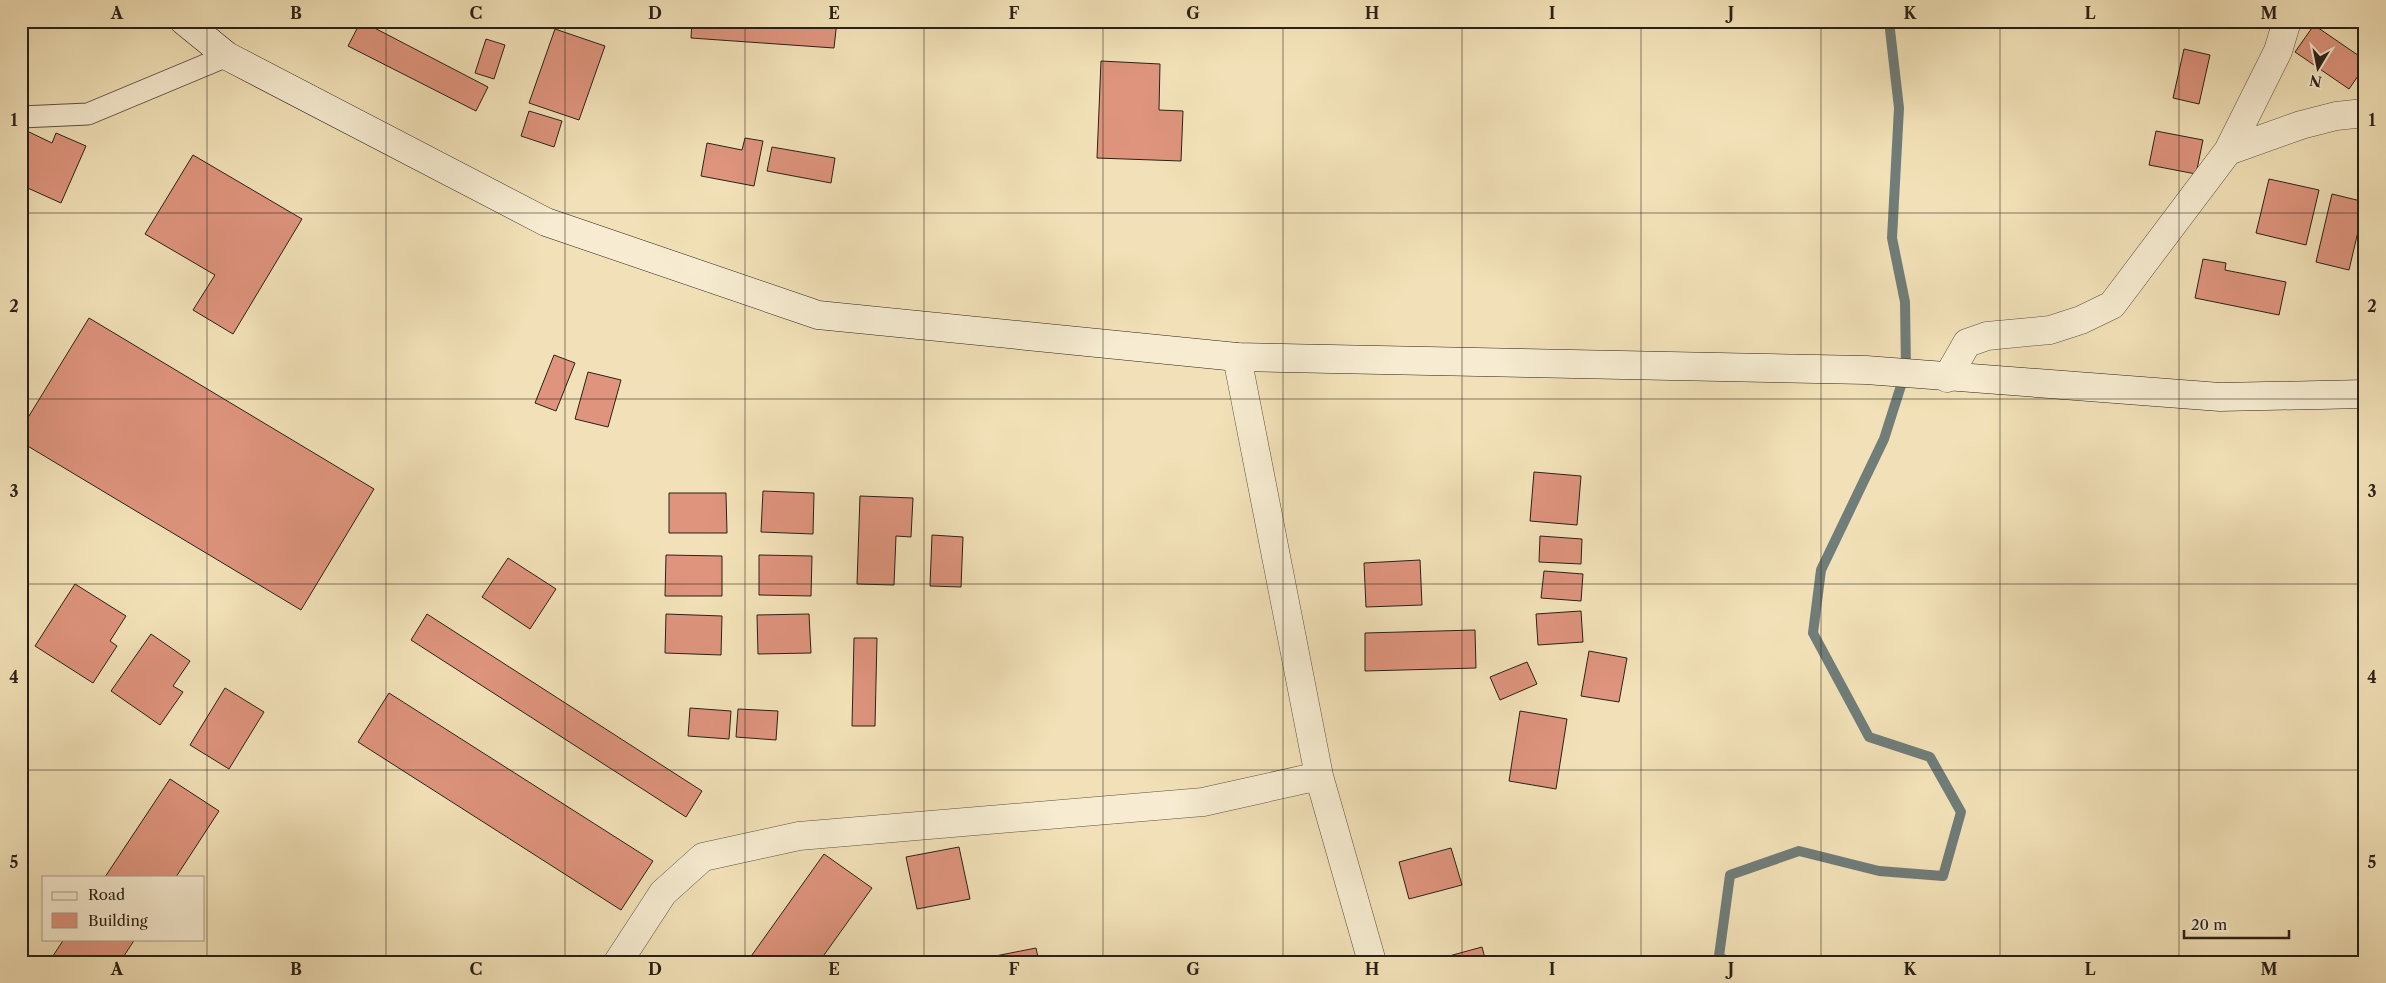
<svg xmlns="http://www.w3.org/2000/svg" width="2386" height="983" font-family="'Libre Caslon Text',serif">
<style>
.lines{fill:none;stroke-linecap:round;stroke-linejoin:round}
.stream{stroke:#707d79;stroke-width:10}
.building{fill:#de947d;stroke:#292117}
.lane-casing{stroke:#5b513f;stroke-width:23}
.street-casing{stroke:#5b513f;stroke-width:29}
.secondary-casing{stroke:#292117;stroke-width:29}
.lane{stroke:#f7ecd1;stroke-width:21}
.street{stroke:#f7ecd1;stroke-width:28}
.secondary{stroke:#f7ecd1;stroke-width:28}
.grid{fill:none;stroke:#292117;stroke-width:1;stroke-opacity:0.55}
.neatline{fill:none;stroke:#292117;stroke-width:2}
.grid-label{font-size:16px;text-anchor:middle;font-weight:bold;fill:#292117}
</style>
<rect width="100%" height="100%" fill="#f2e1b8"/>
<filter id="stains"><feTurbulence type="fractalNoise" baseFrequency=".004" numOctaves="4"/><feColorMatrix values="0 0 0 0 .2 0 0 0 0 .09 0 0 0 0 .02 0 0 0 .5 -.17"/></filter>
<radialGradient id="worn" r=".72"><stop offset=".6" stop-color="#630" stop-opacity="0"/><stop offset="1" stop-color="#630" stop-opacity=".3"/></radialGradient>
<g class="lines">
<path class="stream" d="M1727 962 1719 956 1730 875 1799 851 1879 871 1943 876 1961 812 1930 757 1869 737 1813 633 1821 570 1884 439 1906 370 1905 302 1892 238 1899 108 1889 21"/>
</g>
<path class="building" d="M361 21 488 87 476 111 348 46Z
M692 21H837L834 48 691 38Z
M2314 25 2365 60V66L2349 89 2295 52Z
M555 29 605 46 579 120 529 103Z
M486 39 505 45 494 79 475 73Z
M2184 49 2210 55 2199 104 2173 98Z
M1101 61 1160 64 1159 110 1183 111 1181 161 1097 158Z
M529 111 562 121 554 147 521 136Z
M27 131 52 143 56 133 86 146 61 203 21 185V145Z
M2156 131 2203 140 2196 174 2149 165Z
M745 138 763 141 754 186 701 176 707 143 742 150Z
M772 147 835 158 831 183 767 171Z
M193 155 302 219 233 334 193 310 215 275 145 234Z
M2269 179 2319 190 2306 245 2256 233Z
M2332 194 2365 202 2349 270 2316 262Z
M2203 259 2226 263 2225 270 2286 282 2279 315 2195 298Z
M89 318 374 489 301 610 21 442V429Z
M554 355 575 363 556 411 535 403Z
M588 372 621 380 608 427 575 419Z
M1534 472 1581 476 1577 525 1530 521Z
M763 491 814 493 813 534 761 532Z
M669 493H726L727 533H669Z
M860 496 913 498 911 537 896 536 894 585 857 584Z
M932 535 963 537 961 587 930 586Z
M1540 536 1582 539 1581 564 1539 562Z
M666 555 722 556V596H665Z
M759 555 812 556 811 596 759 595Z
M508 558 556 589 530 629 482 597Z
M1420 560 1422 605 1366 607 1364 563Z
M1544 571 1583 574 1581 601 1541 598Z
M75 584 126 616 110 641 117 646 93 683 35 646Z
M1581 611 1583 642 1538 645 1536 614Z
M427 614 702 791 686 817 411 640Z
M666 614 722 616 721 655 665 653Z
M809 614 811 653 758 654 757 615Z
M1475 630 1476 668 1365 671V633Z
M151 634 190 661 173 686 183 692 160 725 111 691Z
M854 638H877L875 726H852Z
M1589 651 1627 658 1619 702 1581 696Z
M1527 662 1537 684 1500 700 1490 677Z
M225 688 264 712 229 769 190 745Z
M389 693 653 861 621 910 358 742Z
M690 708 731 711 729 739 688 736Z
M738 709 778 711 776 740 736 737Z
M1520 711 1567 719 1556 789 1509 781Z
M170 779 219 811 176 877H105Z
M959 847 970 899 917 909 906 857Z
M1451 848 1462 885 1409 899 1399 862Z
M824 854 872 888 819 962H747Z
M64 939H135L120 962H49Z
M1482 947 1486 962H1427Z
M1036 948 1039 962H980V959Z"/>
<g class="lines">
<g class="lane-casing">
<path id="lane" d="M21 117 88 114 227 56"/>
</g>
<g class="street-casing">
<path id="street" d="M2228 151 2301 125 2336 116 2365 113
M1947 378 1967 343 1987 336 2050 330 2081 320 2112 305 2228 151 2278 51 2287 21
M1319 776 1372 962
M618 962 663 893 703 857 799 836 1203 802 1319 776 1237 357"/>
</g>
<g class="secondary-casing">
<path id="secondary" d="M184 21 227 56 546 222 818 315 1237 357 1866 370 2220 397 2365 394"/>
</g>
<use href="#lane" class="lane"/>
<use href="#street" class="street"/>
<use href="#secondary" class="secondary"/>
</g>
<path class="grid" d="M207 21V962M386 21V962M565 21V962M745 21V962M924 21V962M1103 21V962M1283 21V962M1462 21V962M1641 21V962M1821 21V962M2000 21V962M2179 21V962M21 213H2365M21 399H2365M21 584H2365M21 770H2365"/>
<rect width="2386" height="983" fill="none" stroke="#f2e1b8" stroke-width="55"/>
<rect x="42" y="876" width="162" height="65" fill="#f7ecd1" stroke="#a59b87"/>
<rect x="52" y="892" width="25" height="8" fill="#f7ecd1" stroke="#a59b87"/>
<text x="88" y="900" font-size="15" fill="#292117">Road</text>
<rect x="52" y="913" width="25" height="15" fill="#de947d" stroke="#a59b87"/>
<text x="88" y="926" font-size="15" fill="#292117">Building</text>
<g transform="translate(2318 68) rotate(190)" stroke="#f7ecd1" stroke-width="4" paint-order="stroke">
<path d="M0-4L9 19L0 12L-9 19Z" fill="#292117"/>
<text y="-8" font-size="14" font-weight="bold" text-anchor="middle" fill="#292117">N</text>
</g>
<path d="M2184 930v8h105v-8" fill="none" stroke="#292117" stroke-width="2.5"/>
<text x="2191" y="930" font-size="15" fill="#292117" stroke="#f7ecd1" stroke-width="4" paint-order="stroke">20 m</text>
<rect x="28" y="28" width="2330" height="928" class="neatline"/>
<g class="grid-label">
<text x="117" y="19">A</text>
<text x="296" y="19">B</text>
<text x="476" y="19">C</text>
<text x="655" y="19">D</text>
<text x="834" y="19">E</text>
<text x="1014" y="19">F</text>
<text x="1193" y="19">G</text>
<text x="1372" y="19">H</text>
<text x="1552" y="19">I</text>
<text x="1731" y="19">J</text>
<text x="1910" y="19">K</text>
<text x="2090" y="19">L</text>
<text x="2269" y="19">M</text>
<text x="14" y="126">1</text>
<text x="2372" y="126">1</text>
<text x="14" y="312">2</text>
<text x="2372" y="312">2</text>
<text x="14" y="497">3</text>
<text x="2372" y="497">3</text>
<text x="14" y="683">4</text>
<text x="2372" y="683">4</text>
<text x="14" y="868">5</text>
<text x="2372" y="868">5</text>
<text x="117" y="975">A</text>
<text x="296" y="975">B</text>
<text x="476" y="975">C</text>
<text x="655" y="975">D</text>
<text x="834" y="975">E</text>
<text x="1014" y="975">F</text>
<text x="1193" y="975">G</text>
<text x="1372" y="975">H</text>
<text x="1552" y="975">I</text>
<text x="1731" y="975">J</text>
<text x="1910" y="975">K</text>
<text x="2090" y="975">L</text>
<text x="2269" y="975">M</text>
</g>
<rect width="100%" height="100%" filter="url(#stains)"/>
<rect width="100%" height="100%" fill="url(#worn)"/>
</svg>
